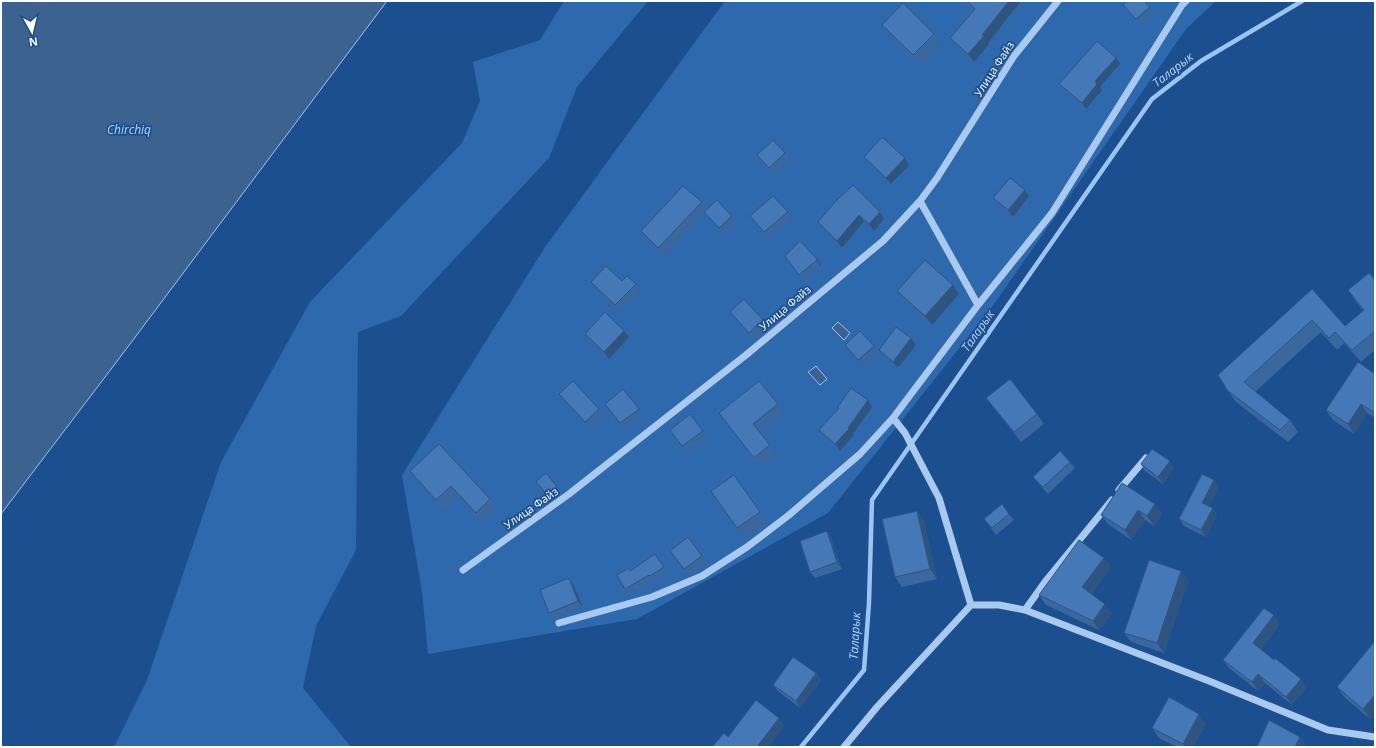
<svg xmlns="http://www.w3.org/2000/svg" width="1376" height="748" font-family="'Open Sans',sans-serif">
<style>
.green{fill:#2e69ad}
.water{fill:#3c6290;stroke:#9cc4f0}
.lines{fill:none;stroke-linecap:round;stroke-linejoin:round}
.stream{stroke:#9cc4f0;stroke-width:4.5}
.minor{stroke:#a9c9ee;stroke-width:7}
.wall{fill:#3a679d}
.shaded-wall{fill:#305480}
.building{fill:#4478b7;stroke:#305480}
.labels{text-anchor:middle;stroke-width:3.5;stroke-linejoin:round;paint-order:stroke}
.street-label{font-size:11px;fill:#fff;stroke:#1b4f8f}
.water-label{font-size:12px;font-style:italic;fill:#b5d3f5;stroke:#1b4f8f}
</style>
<rect width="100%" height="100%" fill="#1b4f8f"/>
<path class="green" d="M564 1H648L577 87 549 158 401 316 358 332 356 550 316 626 303 688 351 747H114L147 680 221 462 310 302 462 143 480 101 473 62 540 40Z
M725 1H1216L1186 29 992 307 828 513 637 619 428 654 422 592 402 475 545 247Z"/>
<path class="water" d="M1 1H387L121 356 1 514Z
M838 322 850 333 844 340 832 328Z
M816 366 827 379 820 385 808 372Z"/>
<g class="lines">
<path class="stream" d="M801 747 864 670 869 603 872 500 1152 99 1201 61 1302 1"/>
<path class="minor" d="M920 201 978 305
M1119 490 1146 458
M463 570 569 494 746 355 883 241 920 201 937 178 1014 56 1058 1
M971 605H999L1025 610 1209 681 1328 730 1375 737
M1025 610 1045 582 1112 500
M559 623 652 597 702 576 747 547 789 515 860 454 893 418 978 305 1052 213 1182 5 1186 1
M844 747 877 707 971 605 939 498 905 433 893 418"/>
</g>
<path class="wall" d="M963 1H1020V2L988 43 989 44 974 62 956 46 950 38 974 10Z
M1123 5 1150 7 1154 14 1141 26 1128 11Z
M882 25 934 34 941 44 920 65 889 34Z
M1116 58 1120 64 1100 87 1102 90 1086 109 1064 91 1059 84Z
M785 153 790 159 774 175 762 162 757 155Z
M864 157 905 158 909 165 891 184 869 163Z
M1025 190 1029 196 1013 217 998 205 993 198Z
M702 202 707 209 732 216 737 223 724 235 709 218 705 213 664 256 647 240 641 231Z
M835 202 884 219 874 231 864 221 842 248 823 229 818 222Z
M788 212 792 219 769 239 755 222 750 216Z
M785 256 817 259 821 265V267L803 282Z
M1375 280V350L1361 362 1344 343 1337 350 1321 332 1255 392 1290 420 1298 432 1288 442 1236 402 1228 391 1312 289 1345 326 1363 311 1356 302 1348 290Z
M622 281 636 284 640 291 620 312 595 288 591 282Z
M953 285 959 294 932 325 904 301 897 291Z
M730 312 763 320 767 327 754 339 735 318Z
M624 331 629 337 609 359 589 341 585 334Z
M845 345 874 346 878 352 863 367 849 352Z
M916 345 898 368 883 357 879 350Z
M1375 374V418L1367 413 1354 434 1333 420 1326 410Z
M559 394 599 409 603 416 590 428 564 400Z
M986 398 1037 414 1044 424 1021 442 993 407Z
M868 400 872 407 853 434 854 435 840 451 824 436 819 430 839 408 838 407Z
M605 404 639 409 643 415 625 430Z
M778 404 784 412 760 432 776 454 760 466 719 413Z
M670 430 703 431 707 437 687 453Z
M1070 462 1075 468 1048 494 1038 483 1033 477Z
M1141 464 1174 468 1163 484 1145 471Z
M410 471 490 499 497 509 482 523 458 496 443 510 416 481Z
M546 473 559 491 549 498 538 485Z
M1214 480 1219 487 1209 506 1213 508 1217 515 1206 537 1184 526 1179 519Z
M1122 483 1162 514 1154 526 1145 520 1131 540 1108 524 1101 515Z
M711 491 760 512 767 522 744 538Z
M917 511 924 521 937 579 902 587 895 577Z
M1009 514 1014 520 996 535 984 519Z
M827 531 831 538 842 569 815 578 810 572Z
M670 551 702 556 707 563 689 576Z
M655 554 668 572 653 582V580L629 594 625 589 630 571Z
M1104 558 1111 567 1091 594 1112 613 1099 630 1046 605 1039 595Z
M1188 581 1164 653 1131 642 1124 633Z
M573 584 583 607 554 620 549 613Z
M1280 624 1261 649 1307 687 1292 705 1265 683 1258 691 1229 668 1223 660Z
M1375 641V713L1370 719 1344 697 1337 687Z
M816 673 821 680 800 708 778 691 773 685Z
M1206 724 1193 747H1177L1159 738 1152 728Z"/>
<path class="shaded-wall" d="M1009 1H1020V2L988 43 989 44 974 62 968 54Z
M1116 58 1120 64 1100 87 1102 90 1086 109 1082 103 1095 81Z
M905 158 909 165 891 184 886 178Z
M1025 190 1029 196 1013 217 1008 210Z
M880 212 884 219 874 231 869 224Z
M859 215 864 221 842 248 837 241Z
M817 259 821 265V267L817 260Z
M953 285 959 294 932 325 925 316Z
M624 331 629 337 609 359 604 352Z
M911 338 916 345 898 368 893 362Z
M868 400 872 407 853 434 854 435 840 451 835 444 848 428Z
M1361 404 1367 413 1354 434 1348 424Z
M1170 461 1174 468 1163 484 1158 477Z
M1214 480 1219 487 1207 510 1202 503Z
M1155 504 1162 514 1154 526 1147 516Z
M1213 508 1217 515 1206 537 1201 530Z
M1138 510 1145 520 1131 540 1125 530Z
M917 511 924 521 937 579 930 569Z
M827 531 831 538 842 569 837 562Z
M1104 558 1111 567 1089 597 1082 587Z
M1181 571 1188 581 1164 653 1157 643Z
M569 578 573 584 583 607 578 601Z
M1105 604 1112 613 1099 630 1093 621Z
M1274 615 1280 624 1259 652 1253 643Z
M816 673 821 680 800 708 796 701Z
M1258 674 1265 683 1258 691 1252 682Z
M1301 679 1307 687 1292 705 1286 697Z
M1375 695V713L1370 719 1363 709Z
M1199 714 1206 724 1193 747H1185L1183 744Z
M779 718 785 726 769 747H757Z
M1300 737 1307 746V747H1295Z"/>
<path class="building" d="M967 1H1009L982 35 984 36 968 54 950 38 975 9Z
M1127 1H1144L1150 7 1136 19 1123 5Z
M903 3 934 34 913 55 882 25Z
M1097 41 1116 58 1095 81 1097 84 1082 103 1059 84Z
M882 137 905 158 886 178 864 157Z
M773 140 785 153 769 168 757 155Z
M1010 178 1025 190 1008 210 993 198Z
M853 185 880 212 869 224 859 215 837 241 818 222 835 202Z
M683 186 702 202 658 248 641 231Z
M773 196 788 212 764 232 750 216Z
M717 200 732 216 719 228 704 212Z
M800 241 817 259V260L799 275 785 256Z
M925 260 953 285 925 316 897 291Z
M606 266 622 281 627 276 636 284 615 305 591 282Z
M1369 273 1375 280V331L1352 350 1335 332 1329 338 1312 320 1244 382 1290 420 1280 430 1228 391 1218 375 1312 289 1345 326 1364 310 1348 290Z
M744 299 763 320 749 333 730 312Z
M605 312 624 331 604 352 585 334Z
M896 327 911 338 893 362 879 350Z
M860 331 874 346 858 360 845 345Z
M1358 362 1375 374V413L1361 404 1348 424 1326 410Z
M1010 379 1037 414 1014 432 986 398Z
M573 381 599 409 585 422 559 394Z
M759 381 778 404 753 424 770 445 754 458 719 413Z
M851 388 868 400 848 428 849 429 835 444 819 430 839 408 838 407Z
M623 389 639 409 620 423 605 404Z
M690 414 703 431 682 446 670 430Z
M439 444 490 499 476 513 451 486 436 500 410 471Z
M1152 449 1170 461 1158 477 1141 464Z
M1060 451 1070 462 1043 487 1033 477Z
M546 473 557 487 547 495 536 481Z
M1202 474 1214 480 1202 503 1213 508 1201 530 1179 519Z
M734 475 760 512 737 528 711 491Z
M1122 483 1155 504 1147 516 1138 510 1125 530 1101 515Z
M1002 504 1009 514 992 528 984 519Z
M917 511 930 569 895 577 882 519Z
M827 531 837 562 810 572 800 541Z
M688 537 702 556 684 569 670 551Z
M1079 540 1104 558 1082 587 1105 604 1093 621 1039 595Z
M655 554 664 567 650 576 649 575 625 589 617 575 629 568 630 571Z
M1149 560 1181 571 1157 643 1124 633Z
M569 578 578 601 549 613 540 590Z
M1264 608 1274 615 1253 643 1274 660 1275 658 1301 679 1286 697 1258 674 1252 682 1223 660Z
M1375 641V695L1363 709 1337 687Z
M793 657 816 673 796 701 773 685Z
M1169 697 1199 714 1183 744 1152 728Z
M756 700 779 718 757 747H712L724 733 728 737Z
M1269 720 1300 737 1295 747H1257Z"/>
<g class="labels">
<g class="street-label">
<text transform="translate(994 69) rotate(-57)" y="4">Улица Файз</text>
<text transform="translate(785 308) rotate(-40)" y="4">Улица Файз</text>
<text transform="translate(531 508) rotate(-35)" y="4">Улица Файз</text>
</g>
<g class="water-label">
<text transform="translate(1173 70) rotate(-38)" y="4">Таларык</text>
<text x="129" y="134">Chirchiq</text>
<text transform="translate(978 331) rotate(-55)" y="4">Таларык</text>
<text transform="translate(855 636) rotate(-87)" y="4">Таларык</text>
</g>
</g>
<rect width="1376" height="748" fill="none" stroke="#ffffff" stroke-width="4"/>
<g transform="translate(32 32) rotate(172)" stroke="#1b4f8f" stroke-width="3" paint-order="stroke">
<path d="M0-3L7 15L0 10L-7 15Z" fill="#ffffff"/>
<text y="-6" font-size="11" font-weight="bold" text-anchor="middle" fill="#ffffff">N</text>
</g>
</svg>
